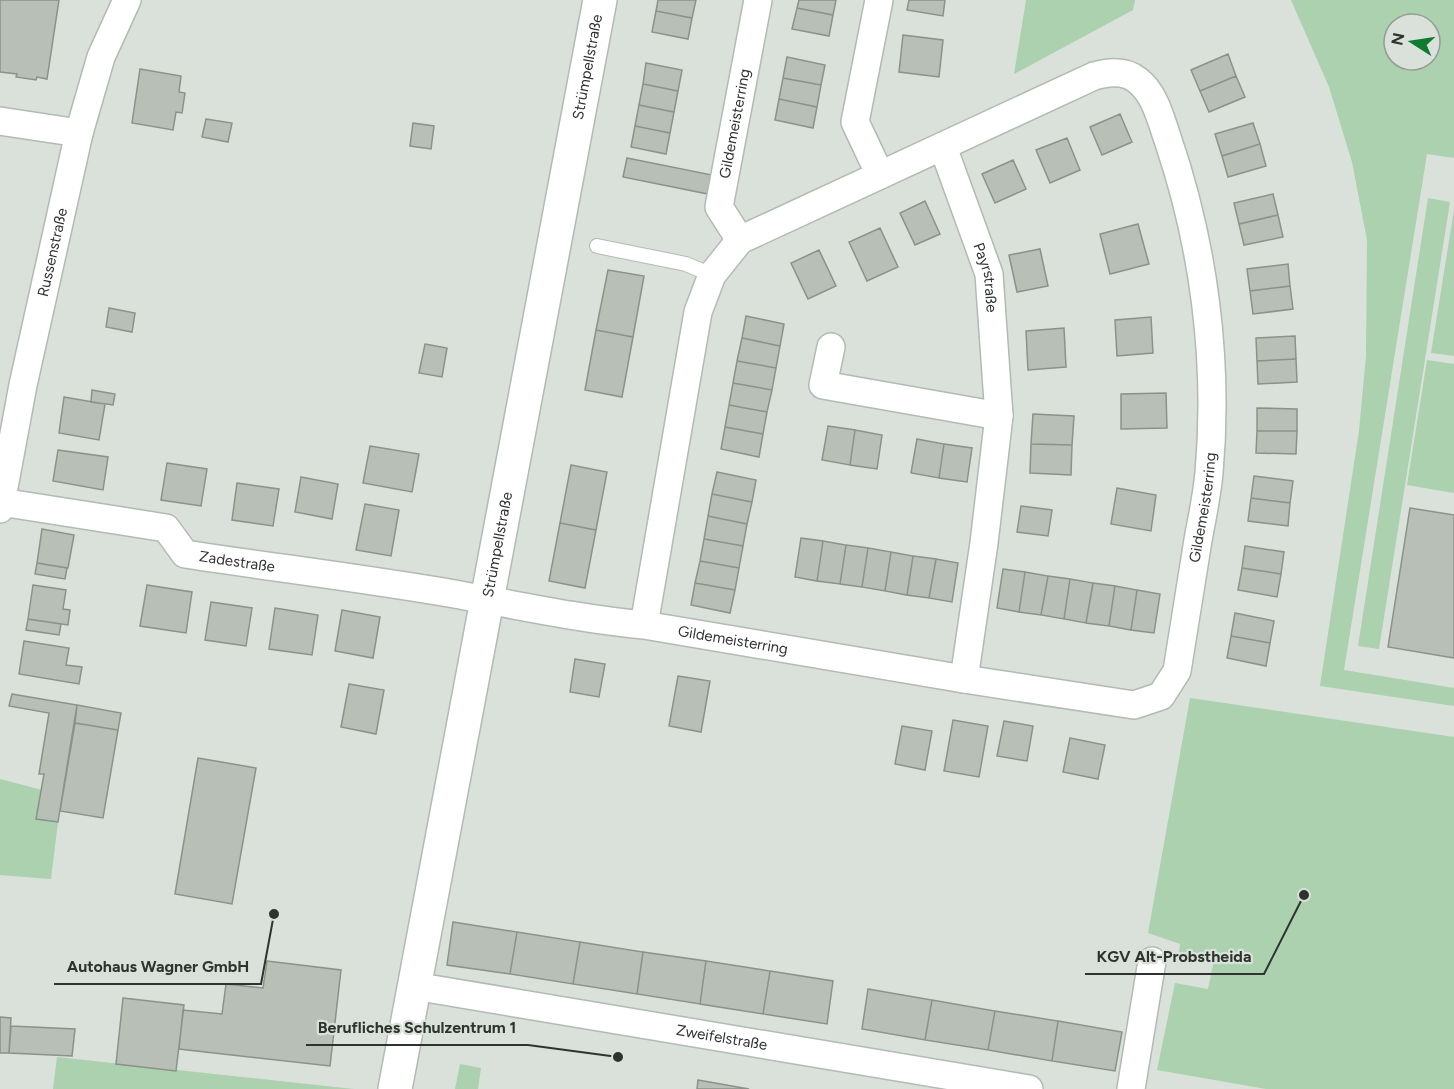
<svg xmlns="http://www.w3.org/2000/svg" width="1454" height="1089" font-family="Figtree,sans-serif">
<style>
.green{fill:#abd1ae;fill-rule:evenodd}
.building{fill:#b7bfb7;stroke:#8a928a;stroke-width:1.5}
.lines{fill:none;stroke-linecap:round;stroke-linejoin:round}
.service-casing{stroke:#b2bab3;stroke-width:16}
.minor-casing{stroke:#b2bab3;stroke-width:30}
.tertiary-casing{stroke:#b2bab3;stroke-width:36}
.service{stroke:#fff;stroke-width:14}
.minor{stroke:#fff;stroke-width:27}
.tertiary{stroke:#fff;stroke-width:33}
.labels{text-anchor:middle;stroke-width:4.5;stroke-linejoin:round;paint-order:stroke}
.street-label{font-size:15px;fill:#2f3330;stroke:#d9e1da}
.leader{fill:none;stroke:#2f3330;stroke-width:2}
.callout-dot{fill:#2f3330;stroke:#d9e1da;stroke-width:2}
.callout-label{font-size:16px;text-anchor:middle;font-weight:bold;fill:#2f3330;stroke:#d9e1da;stroke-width:4.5;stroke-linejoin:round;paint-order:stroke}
</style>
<rect width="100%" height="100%" fill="#d9e1da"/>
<path class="green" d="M1026 0H1135L1133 10 1014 74Z
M1291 0H1454V158L1427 154 1344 670 1454 688V706L1320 686 1359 431 1366 356 1367 240 1352 162 1329 87ZM1394 24H1430V60H1394Z
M1428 198 1450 202 1379 649 1358 646Z
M1454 210V356L1431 353Z
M1427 360 1454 364V493L1407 485Z
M1190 698 1454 737V1089H1266L1157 1070 1175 983 1208 989 1214 960 1179 953 1180 944 1148 933Z
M0 779 42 790 36 818 58 822 51 879 0 875Z
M57 1057 354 1089H53Z
M460 1064 481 1068 478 1089H455Z"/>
<path class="building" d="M0 0H59L47 79 37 77 36 80 16 77 17 74 0 72Z
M658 0H696L692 18 656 11Z
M799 0H836L833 15 797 8Z
M909 0H945L943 16 907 10Z
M797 8 833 15 829 36 792 29Z
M656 11 692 18 688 39 652 32Z
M903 35 943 40 939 77 899 72Z
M1228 54 1236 76 1200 91 1191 70Z
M787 57 825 65 821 85 783 78Z
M646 63 682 70 678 91 643 84Z
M140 69 181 76 179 92 185 93 182 113 176 112 173 130 132 123Z
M1236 76 1245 97 1209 112 1200 91Z
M783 78 821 85 817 107 779 99Z
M643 84 678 91 674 112 639 105Z
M779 99 817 107 813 128 775 120Z
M639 105 674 112 670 133 635 126Z
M1120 114 1132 142 1102 155 1090 127Z
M206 119 232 123 228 142 202 137Z
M413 123 434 126 431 149 410 146Z
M1253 123 1260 144 1222 156 1215 134Z
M635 126 670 133 666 154 631 147Z
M1067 138 1080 170 1050 183 1036 150Z
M1260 144 1266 166 1228 177 1222 156Z
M627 158 712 175 708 194 623 177Z
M1013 160 1026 189 995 203 982 174Z
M1273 194 1278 215 1239 224 1234 203Z
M925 201 940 234 915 245 900 213Z
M1278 215 1283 237 1244 245 1239 224Z
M1138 224 1149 264 1110 274 1100 234Z
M880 228 898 267 867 281 849 242Z
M1040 249 1048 286 1017 292 1009 255Z
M819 250 836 286 808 299 791 263Z
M1288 264 1290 286 1250 291 1247 269Z
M608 270 644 276 633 337 596 330Z
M1290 286 1293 309 1253 314 1250 291Z
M109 308 135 313 132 332 106 327Z
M746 316 784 324 780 346 742 338Z
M1151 317 1153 353 1117 356 1115 320Z
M1064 328 1066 367 1028 370 1026 331Z
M596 330 633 337 622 397 585 390Z
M1295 336 1296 359 1257 361 1256 338Z
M742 338 780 346 776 368 737 361Z
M425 344 447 348 442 377 419 373Z
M1296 359 1297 382 1258 384 1257 361Z
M737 361 776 368 772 390 733 383Z
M733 383 772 390 767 412 729 405Z
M92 390 115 394 113 405 91 402Z
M1166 393 1167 428 1121 429V394Z
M64 397 105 404 99 440 59 433Z
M729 405 767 412 763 434 725 427Z
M1257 408 1297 409V431H1257Z
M1033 414 1074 416 1072 445 1031 444Z
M828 426 855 430 850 465 822 460Z
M725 427 763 434 759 457 721 449Z
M855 430 882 435 877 469 850 465Z
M1257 431H1297L1296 454 1256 453Z
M917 439 944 444 939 478 911 473Z
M944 444 972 448 967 482 939 478Z
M1031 444 1072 445 1071 475 1030 473Z
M370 446 419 454 412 492 363 483Z
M58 450 108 457 103 490 53 481Z
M167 463 207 469 201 506 161 500Z
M571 465 607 472 596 530 560 523Z
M717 472 756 480 752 502 712 494Z
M1254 476 1293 481 1290 503 1251 498Z
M301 477 338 484 332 519 295 512Z
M237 483 279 489 273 526 232 520Z
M1117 488 1156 495 1151 531 1111 524Z
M712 494 752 502 747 524 708 516Z
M1251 498 1290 503 1288 526 1248 521Z
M365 504 399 510 391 556 356 550Z
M1021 506 1052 510 1048 536 1017 532Z
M1410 508 1454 515V658L1388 647Z
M708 516 747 524 743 546 704 539Z
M560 523 596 530 585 588 549 581Z
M42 529 74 535 68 568 37 563Z
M801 538 823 541 817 581 795 577Z
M704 539 743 546 739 568 700 561Z
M823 541 846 545 840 584 817 581Z
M846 545 868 548 862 587 840 584Z
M1245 546 1284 552 1281 574 1242 568Z
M868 548 891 552 885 591 862 587Z
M891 552 913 556 907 595 885 591Z
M913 556 936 559 929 598 907 595Z
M936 559 958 563 952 602 929 598Z
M700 561 739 568 735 590 695 583Z
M37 563 67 568 65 579 35 574Z
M1242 568 1281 574 1277 597 1238 590Z
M1003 569 1025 572 1019 612 997 608Z
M1025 572 1048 576 1041 615 1019 612Z
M1048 576 1070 579 1064 619 1041 615Z
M1070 579 1093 583 1086 623 1064 619Z
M695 583 735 590 730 613 691 605Z
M1093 583 1115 586 1109 626 1086 623Z
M33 585 66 590 63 609 70 610 68 625 28 619Z
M147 585 192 592 186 633 140 626Z
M1115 586 1137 590 1131 630 1109 626Z
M1137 590 1160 594 1154 633 1131 630Z
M211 602 252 608 246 646 205 640Z
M275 608 318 615 312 655 269 649Z
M342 610 380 617 373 658 335 651Z
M1235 613 1274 621 1270 643 1231 636Z
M28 619 61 624 59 635 26 630Z
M1231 636 1270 643 1266 666 1227 658Z
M24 641 69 648 66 665 82 667 79 684 19 674Z
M575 659 605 664 599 697 570 692Z
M678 676 710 681 701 732 669 726Z
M349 684 384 690 376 734 341 727Z
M12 694 77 705 58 822 36 819 44 774H39L49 713 9 706Z
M77 705 121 713 118 730 75 723Z
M953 720 988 726 979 777 944 771Z
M1004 721 1033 726 1027 761 997 756Z
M75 723 118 730 103 818 60 811Z
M902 726 932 731 925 770 895 764Z
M1070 738 1105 745 1098 779 1063 772Z
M198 758 256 768 232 904 175 894Z
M453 922 517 932 510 974 447 965Z
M517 932 580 942 573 984 510 974Z
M580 942 643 952 637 994 573 984Z
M643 952 706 961 700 1004 637 994Z
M267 961 341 970 330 1066 179 1049 183 1010 222 1014 226 984 263 988Z
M706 961 770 971 763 1014 700 1004Z
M770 971 833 981 827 1024 763 1014Z
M868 989 932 1000 925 1040 862 1029Z
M123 998 184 1005 176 1071 116 1064Z
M932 1000 995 1011 988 1050 925 1040Z
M995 1011 1058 1021 1052 1061 988 1050Z
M0 1017 11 1018 9 1053H0Z
M1058 1021 1122 1032 1115 1071 1052 1061Z
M11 1026 75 1029 72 1056 9 1053Z
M698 1080 749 1089H697Z"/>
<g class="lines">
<g class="service-casing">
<path id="service" d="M597 246 686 264 712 275"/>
</g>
<g class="minor-casing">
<g id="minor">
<path d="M879 0 855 122 880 175"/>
<path d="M0 121 79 133"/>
<path id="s1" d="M943 147 989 274 999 416 984 543 964 679"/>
<path id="s2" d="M740 240 719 207 758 0"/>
<path d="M831 347 823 385 999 416"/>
<path id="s3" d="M1 502 166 528 185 554C276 568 369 579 460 595 521 606 581 619 644 625L964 679 1134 705 1161 696 1177 671C1184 627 1191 584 1198 540 1202 518 1207 495 1209 473 1219 361 1204 246 1168 140 1161 120 1155 93 1137 80 1125 70 1108 72 1094 76L740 240 712 275 698 312 644 625"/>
<path id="s4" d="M0 509 23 385 79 133 101 57 127 0"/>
<path id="s5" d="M414 986 1029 1089"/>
<path d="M1131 1089 1152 961"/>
</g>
</g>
<g class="tertiary-casing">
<g id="tertiary">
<path id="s6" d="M395 1089 600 0"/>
</g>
</g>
<use href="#service" class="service"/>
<use href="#minor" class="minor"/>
<use href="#tertiary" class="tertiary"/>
</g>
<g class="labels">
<g class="street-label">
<text dy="5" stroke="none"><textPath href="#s6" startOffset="1040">Strümpellstraße</textPath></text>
<text dy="5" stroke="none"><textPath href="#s2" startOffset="124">Gildemeisterring</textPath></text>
<text dy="5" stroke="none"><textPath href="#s4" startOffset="262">Russenstraße</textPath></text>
<text dy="5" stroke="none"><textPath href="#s1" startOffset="138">Payrstraße</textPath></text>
<text dy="5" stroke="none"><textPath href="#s3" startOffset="1384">Gildemeisterring</textPath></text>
<text dy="5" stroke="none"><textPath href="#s6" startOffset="554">Strümpellstraße</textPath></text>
<text dy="5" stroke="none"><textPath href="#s3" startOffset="252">Zadestraße</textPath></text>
<text dy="5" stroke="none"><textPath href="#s3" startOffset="754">Gildemeisterring</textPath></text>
<text dy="5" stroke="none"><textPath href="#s5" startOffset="312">Zweifelstraße</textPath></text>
</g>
</g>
<path class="leader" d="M1304 895L1264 974H1085M274 914L261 984H54M618 1057L528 1045H306"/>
<g class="callout-dot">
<circle cx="1304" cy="895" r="6"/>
<circle cx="274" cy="914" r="6"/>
<circle cx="618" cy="1057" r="6"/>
</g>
<g class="callout-label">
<text x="1174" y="962">KGV Alt-Probstheida</text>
<text x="158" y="972">Autohaus Wagner GmbH</text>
<text x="417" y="1033">Berufliches Schulzentrum 1</text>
</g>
<g transform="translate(1412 42) rotate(282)"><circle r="28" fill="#d9e1da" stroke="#959b96" stroke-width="1.5"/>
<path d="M0-4.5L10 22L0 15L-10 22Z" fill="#0e7b30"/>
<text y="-9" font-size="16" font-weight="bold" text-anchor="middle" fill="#2f3330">N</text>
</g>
</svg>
